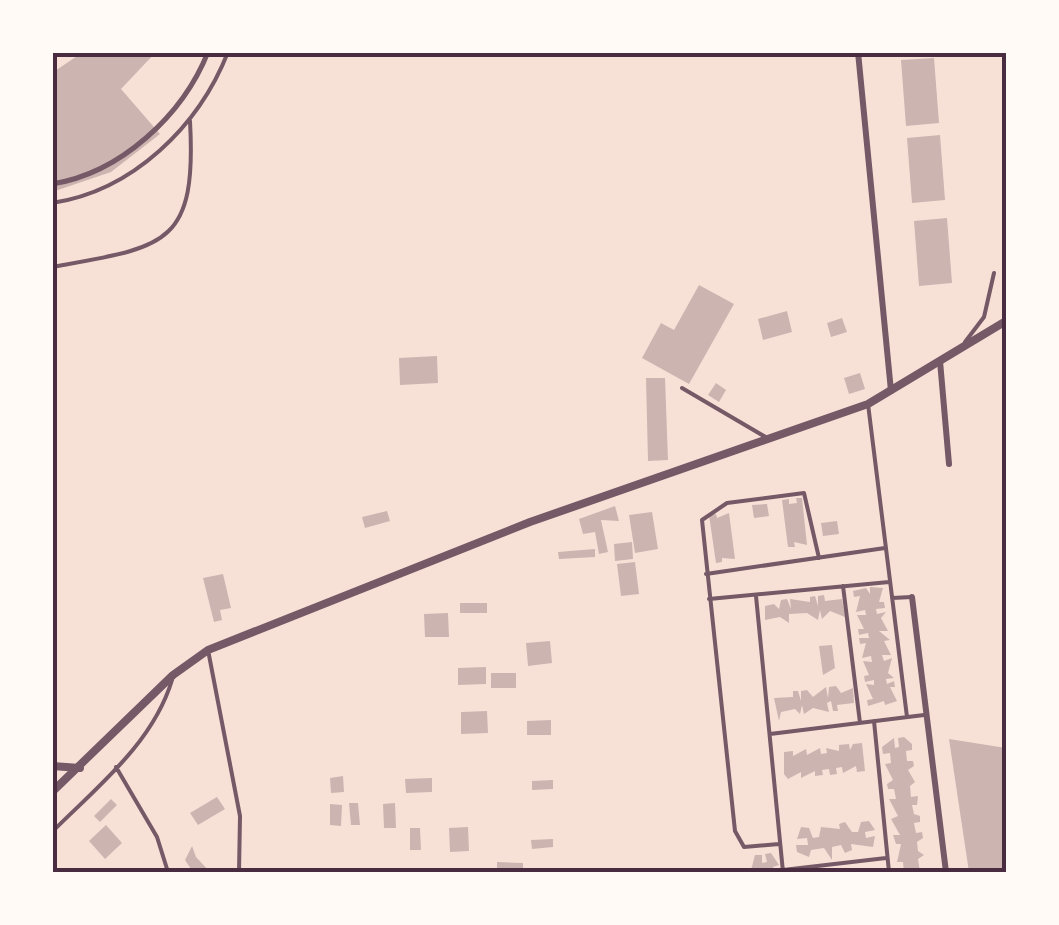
<svg xmlns="http://www.w3.org/2000/svg" width="1059" height="925" font-family="'IBM Plex Serif',serif">
<style>
.building{fill:#ccb4b1}
.lines{fill:none;stroke-linecap:round;stroke-linejoin:round}
.service{stroke:#755966;stroke-width:4}
.pedestrian{stroke:#755966;stroke-width:5}
.minor{stroke:#755966;stroke-width:6}
.tertiary{stroke:#755966;stroke-width:8}
.neatline{fill:none;stroke:#4a2c40;stroke-width:4}
</style>
<rect width="100%" height="100%" fill="#f7e1d7"/>
<path class="building" d="M83 52H156L121 89 160 134 111 172 52 192V73Z
M934 58 939 123 906 126 901 60Z
M940 135 945 200 912 203 907 138Z
M947 218 952 283 919 286 914 221Z
M699 285 734 304 689 384 642 358 661 323 674 330Z
M787 311 792 332 763 340 758 319Z
M842 318 847 332 831 337 827 323Z
M437 356 438 383 400 385 399 358Z
M860 373 865 389 849 394 844 378Z
M646 378H665L668 460 648 461Z
M716 383 726 390 719 402 708 395Z
M796 498H802L807 545 794 542 795 547H788L782 500 789 499V504L797 503Z
M767 504 769 516 754 518 752 505Z
M615 506 619 521 601 520 608 552 599 554 595 532 583 534 579 519Z
M387 511 390 521 365 528 362 517Z
M652 512 658 549 635 553 629 515Z
M729 513 735 559 722 558V562L716 563 709 515 716 514 717 518Z
M837 521 839 534 823 536 821 523Z
M632 542 633 559 615 561 614 544Z
M595 549V557L559 559 558 552Z
M635 562 639 594 621 596 617 564Z
M223 574 231 608 220 610 222 620 214 622 203 578Z
M870 587 883 588 879 602H884L885 608 876 609 877 614 886 612 881 618 888 631H879L890 640 884 641 891 655H882L884 661 892 658 888 673 894 678 886 679 887 684 894 681 895 687H890L897 701 885 705 884 701 868 706 867 700 873 699 866 684 874 685V680L865 682 864 676 869 675 863 661 872 662 871 656 862 658 866 643 860 644 859 638H869L868 633 859 635 858 629H864L857 615H866L865 610 856 612 860 596 854 597 853 591 866 588 870 594Z
M824 595 825 601 842 599 845 617 830 611 822 619 820 610 818 620 807 613 789 614V623L780 617 765 620V606L774 604 779 609 781 600 787 599 791 609 790 599 810 602V597L815 596 818 606V596Z
M460 603H487V613H460Z
M448 613 449 637H425L424 614Z
M550 641 552 663 528 666 526 643Z
M832 645 835 668 823 675 819 646Z
M486 667V684L458 685V668Z
M491 673H516V688H491Z
M836 686 841 693 853 688 854 703 837 705 838 711H833L831 701 827 703 829 712 813 708 804 714 802 705 800 714 795 709 781 712 779 721 774 698 793 697V691H798L801 701V691L807 690 813 697 826 687 828 698 829 687Z
M487 711 488 733 461 734V712Z
M551 720V735H527V721Z
M904 737 912 744V750L906 751 907 761H913L914 766 908 770 915 782 910 786 911 797 918 796 917 805H912L914 814 920 816V822L914 823 916 833 922 832 923 838 917 842 918 851 924 855 918 859 920 872H904L903 862H897L901 844H896L893 835H900L891 819 898 816 889 799H896L894 789H888L887 784 893 780 885 764 891 763 890 753 883 754 882 747 894 738 895 748 899 747 898 738Z
M949 739 1006 748V872H969Z
M862 743 865 771 857 772 856 766 843 773 842 767 836 768 837 774 830 775 829 769 822 770 823 775 815 776V771L801 778V772L788 779 784 774V752L793 751V756L806 749 807 755 820 748 821 754 827 753 826 748 839 751V745L849 744 850 750 853 744Z
M343 776 344 792 331 793 330 778Z
M432 778V792L406 793 405 779Z
M553 780V789L532 790V781Z
M217 797 225 809 198 825 190 813Z
M111 799 117 805 100 822 94 816Z
M349 803H358L360 825H351Z
M395 803 396 828H384L383 804Z
M330 804 342 805 341 826 330 825Z
M869 821 875 830 865 832 866 838 875 836 873 847 851 844 852 850 845 853 841 845 832 847V860L824 848 811 850 809 857 797 852 796 845H808L807 838 797 839 801 827 809 828 813 838 819 837 821 827 840 829 839 824 845 822 852 832H858L861 822Z
M106 825 122 843 105 859 89 841Z
M468 827 469 851 450 852 449 828Z
M410 828H420L421 850H410Z
M553 839V847L532 849 531 840Z
M192 846 196 857 210 872H193L185 860Z
M771 853 779 865 773 867 774 872 751 870 755 855H762V863L767 862 765 854Z
M497 862 523 863V872H497Z"/>
<g class="lines">
<path class="service" d="M52 203C133 191 199 126 228 52
M52 267C164 247 197 247 190 121
M965 342 984 317 994 273
M682 388 769 439
M868 404 907 717
M706 574 885 548
M843 586 860 723
M756 596 783 872
M892 598 912 597
M709 599 889 582
M208 650 240 816 239 872
M874 721 889 872
M770 734 924 715
M116 767 157 837 168 872
M52 832C98 786 153 743 172 680
M779 844 744 847 735 831 702 520 727 503 804 493 819 558
M783 870 886 858
M83 872 85 871"/>
<path class="pedestrian" d="M52 184C121 173 183 115 208 52"/>
<path class="minor" d="M858 52 891 391
M940 361 949 464
M912 597 946 872"/>
<path class="tertiary" d="M52 766 80 768
M52 792 173 675 208 650 530 522 868 404 1006 321"/>
</g>
<rect width="1059" height="925" fill="none" stroke="#fffaf5" stroke-width="110"/>
<rect x="55" y="55" width="949" height="815" class="neatline"/>
</svg>
